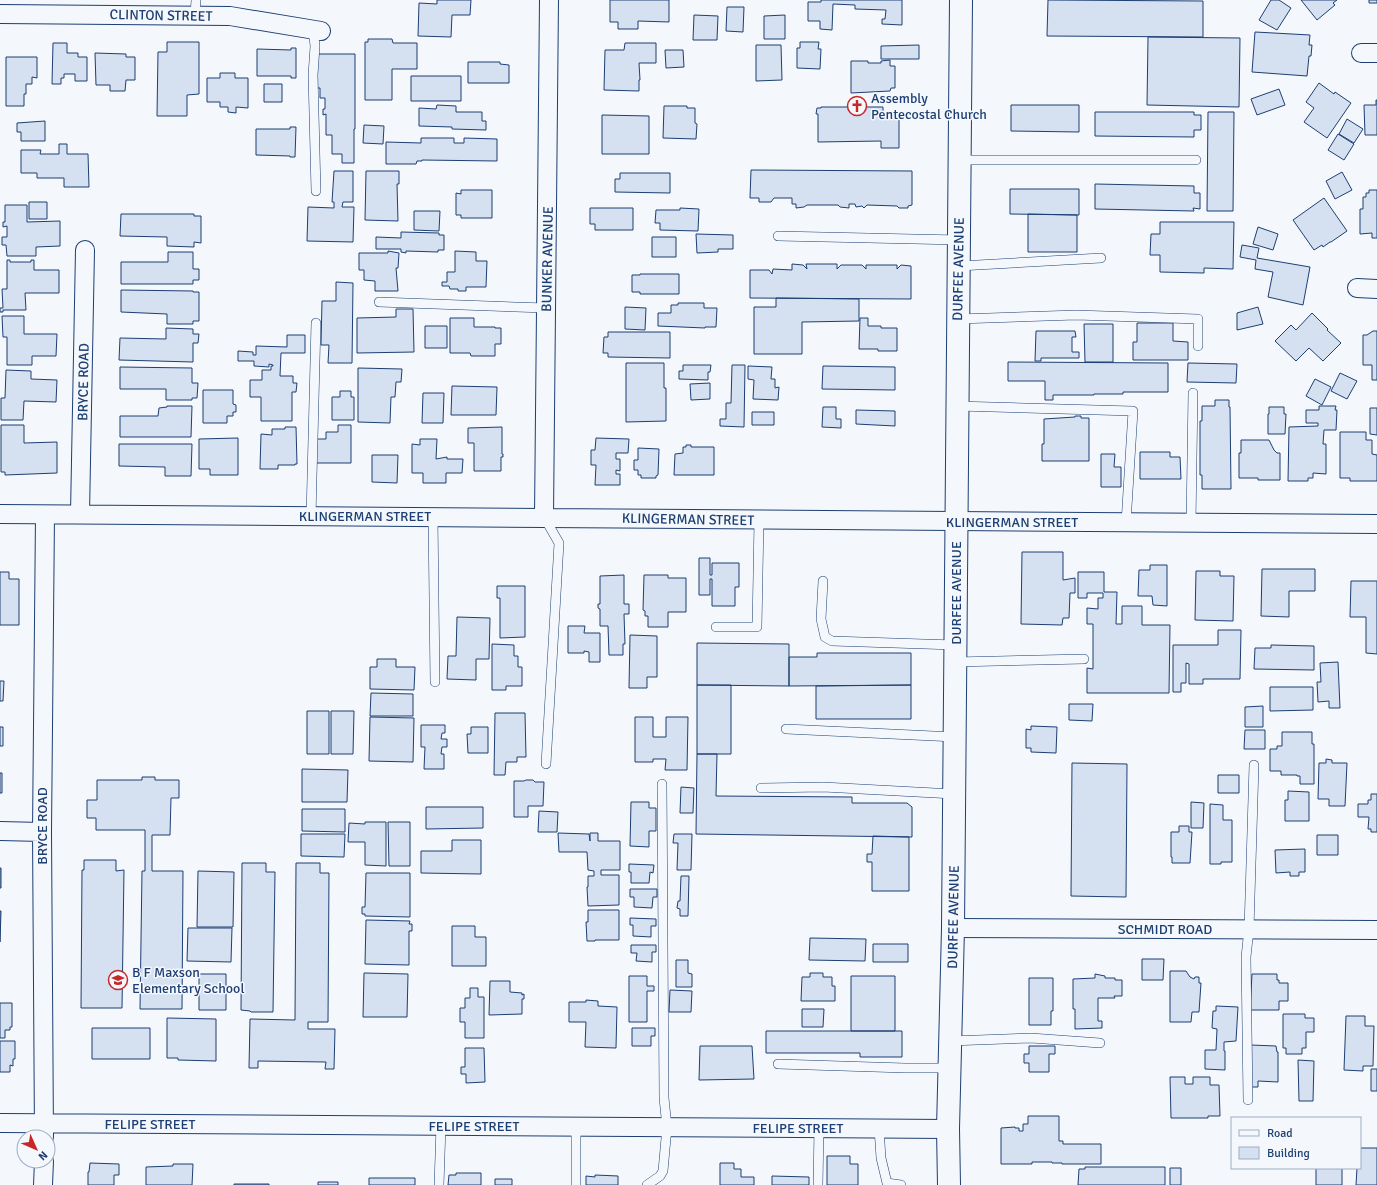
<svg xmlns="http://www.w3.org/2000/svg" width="1377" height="1185" font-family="Signika,sans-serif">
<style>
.building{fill:#d5e0f0;stroke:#1d3f73}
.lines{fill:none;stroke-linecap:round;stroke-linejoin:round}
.service-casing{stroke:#1d3f73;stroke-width:10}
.minor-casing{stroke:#1d3f73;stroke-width:20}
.secondary-casing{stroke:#1d3f73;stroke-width:24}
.service{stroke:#f4f7fb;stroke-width:9}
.minor{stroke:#f4f7fb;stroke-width:18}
.secondary{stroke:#f4f7fb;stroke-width:22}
.labels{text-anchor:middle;stroke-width:3;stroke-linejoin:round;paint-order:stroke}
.street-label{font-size:14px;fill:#1d3f73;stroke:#f4f7fb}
.poi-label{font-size:14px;fill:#1d3f73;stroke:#f4f7fb;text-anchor:start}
</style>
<rect width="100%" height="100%" fill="#f4f7fb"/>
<path class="building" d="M437 0H471L470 15H452L451 37 418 36 419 3 437 4Z
M610 0H669V22L638 21V29H618V22H610Z
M821 0H902V25L882 24V19H885L886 10 855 9V5L833 4 832 30 820 29V21H808V2H821Z
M1048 0 1203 1V37L1047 36Z
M1271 0H1279L1291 8 1277 30 1259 20Z
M1301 0H1337L1333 3 1335 5 1317 20Z
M1369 0H1377V3H1369Z
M727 7H744L743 32 726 31Z
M694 15 718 16 717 40H693Z
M785 15V39H764V16Z
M1255 32 1310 35 1309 45H1312L1311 56H1309L1307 76 1252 72Z
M1148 37 1240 38 1239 107 1147 105Z
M368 39H392L393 43H417V69H392V100H365V42H368Z
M167 42H199V94L187 95V116H157L158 52H167Z
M800 42H819L818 49H821L820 69 797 68V48H800Z
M53 43H67V53H78V57H87V81H75V74H64V78H61V84H52Z
M625 43H656V63H639L640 80H639V91L604 90 605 50H624Z
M756 45H781L782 80 756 81Z
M919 45V59H881V46Z
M291 48H296V78H291V76H257V49L291 50Z
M665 50H683L684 67 666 68Z
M95 53 126 54V57H135V80H126L125 91H110V85H96Z
M316 54H355V129H354V163H342V154H332V135H326V114L323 115V109H325V98H320V88H316Z
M6 57H37V78L32 77V84H26V94H24V106H6Z
M890 60V66H895V88H891L890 91 851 93V61H868V63H881V61Z
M468 62H500V64L509 65V83H468Z
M220 73H235V78H248V108L236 107V113L228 112V107H220V102H207V78H220Z
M411 76H461V101H411Z
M1319 83 1334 94 1335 92 1351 103 1327 138 1304 122 1314 108 1306 102Z
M264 84H282V102H264Z
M1279 89 1285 105 1257 115 1251 99Z
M1376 100H1377V135H1365L1364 105H1376Z
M437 105 456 106V112H482V121H486V130L452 129V127L419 126V108L436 109Z
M1011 105H1079V132L1011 131Z
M664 106H687V108H695V123L697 124 696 139 663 138Z
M821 107H883V113H899V148H881V141L818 142V114H816L817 108H821Z
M1095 112H1194V115H1201V130H1194V137L1095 136Z
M1208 112H1234L1233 211H1207Z
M602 115 649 116V154H602Z
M1347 119 1363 129 1354 143 1339 134Z
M45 121V141H21V132H17V123Z
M364 125 384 126 383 144 363 143Z
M290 127H296L295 157H290V156L256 155V129H290Z
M1338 134 1354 144 1344 160 1328 150Z
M421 138H454V143H464V138L497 139V161L422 160V161H417L416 164H386V142L421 143Z
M59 144H67V154H88L89 187H64V178H37V173H21V150H41L40 154H59Z
M751 170 912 171V205L908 206V208H899L897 206 867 205 864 208 862 206 856 207 855 204H849V208L840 207 838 205H807L804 207 796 208V204H792V198H774L771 202H759V198H750Z
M334 171H353V202H343L342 207H354L353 242 307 241 308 207 334 208V202H332Z
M366 171H399V184H397L398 221 365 220Z
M1342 172 1352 190 1335 199 1326 181Z
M620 173H670V193L615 192V179H620Z
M1095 184 1194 186V193H1200V209L1193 208 1194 211 1095 209Z
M1010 189H1079V215L1010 214Z
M461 190H492V218H461V215H456V193L461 194Z
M1369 190H1377V238H1372V233L1360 234V209H1363V197H1366V193H1369Z
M1324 198 1347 231 1331 242H1330L1323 247 1322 245 1314 250 1293 220Z
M29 202H47V219H29Z
M5 205H27V222L60 221V246L36 247V256H7L6 245H2V237H7V226L3 227V222H5Z
M590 208H633V230H595V224H590Z
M680 208 699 209 698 231 660 230V223H655L656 210H680Z
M414 211H440L439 231 414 230Z
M121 214H194V216H201V243L194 242V247L167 246V237L120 236Z
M1028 214 1077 215V252H1028Z
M1160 222H1234L1233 269 1204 268V273L1160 272V255H1150L1151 234H1160Z
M1258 227 1278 234 1273 250 1253 244Z
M401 232 439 233V235H444V250H438V252L406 251V253L401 252V249H376V237L401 238Z
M696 234 733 235V249H718V252L697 253Z
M652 237H676V257H652Z
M1242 245 1259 248 1257 258 1310 267 1303 305 1268 297 1273 272 1255 269 1256 260 1240 257Z
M388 251 399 253 398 268H396L398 291H375V281L364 280V270H359V253H388Z
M455 251 476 252V261H487L486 287H466V291H458V289H450L449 286H442V282H447V272H455Z
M168 252H193V269H199V280H193V284H121V262H168Z
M7 260H10V262H31V260H34V270H59V293H25L26 310H3V312H0V308H3L2 289H7Z
M792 264 803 265 807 269 806 264H837V269L841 265H862L866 269V265H897V269L901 265 911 266V299L750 298V270H769L772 274 773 269 792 270Z
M640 274H679V294H640V292H632V275H640Z
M336 282 353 283 352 363H328L329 345H321L322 301H336Z
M121 290 193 291V292H199V321H193V324H167V314L121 312Z
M776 298 859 299V321L802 322V354H754V307H776Z
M678 303H704V308H717L716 327H705V328L658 326V313H671V305H678Z
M625 307 646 308 645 330 625 329Z
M1258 307 1263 324 1237 330V313Z
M396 309H413L414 352 357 353V318L396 317Z
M1312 313 1328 329 1327 330 1341 343 1323 361 1309 348 1296 361 1275 341 1291 325 1296 330Z
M2 316H24V334H57L56 356H32V365H7V337H3Z
M450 318H474V327H495V328H501V344H495V356H471L470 353H450Z
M860 318H868V326H881V328H897V351H878V349H859Z
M1137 323H1173V341L1188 342V360H1133V342H1137Z
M1084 324H1113V362H1085Z
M425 326H447V348H425Z
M166 328 193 329V334H199L198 343H193V362L119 360 120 338 166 339Z
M1036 331H1075L1076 337H1072V352H1079V358H1041V361H1035Z
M1373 331H1377V380H1372V365H1363V335H1367Z
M608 332H670V358L608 357V353H603L604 337H608Z
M287 335H305V353H281L280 376H293V383H297L296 392H292V421H261V397H250V380H262V370H271V366H273V365L269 364V367L254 366V361H238V351L253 352V355H256V346L287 347Z
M1008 362 1168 363V392H1123V394H1094V395H1053V400H1045V381H1008Z
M626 363H664V388H666V421L626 422Z
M1188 363 1237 364 1236 383 1187 382Z
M683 365H711L710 372H708V380L679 379V371H683Z
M732 365H745L744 427 720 426V419H726V403H731Z
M748 366 772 367 771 379H775V388L779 387 778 400 753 399 754 380 748 379Z
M823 366 895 367V390L822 389Z
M120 367 192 368V383H198L197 398H192V400H166V389H120Z
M358 368 402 369 401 382H396L395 397H391L390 423 358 422Z
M6 370 31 371V379L57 380 56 402 24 401 23 420H1V398H5Z
M1340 373 1357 381 1347 399 1331 391Z
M1315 379 1331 387 1322 405 1306 396Z
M710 383V399L691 400 690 384Z
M452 386 497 387 496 415H451Z
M203 390H233V404L236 405V412H233V416H227V423H203Z
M340 391H351V397H354V420H332V397H340Z
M423 393H444L443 423H422Z
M1215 400H1229V407H1230L1231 489H1202V475H1200V421H1202V406H1215Z
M167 406H192L191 437H120V416H158L159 408 167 407Z
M1319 406H1336L1335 410H1337L1336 430H1324L1323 444H1326V474L1313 473V478H1308V481H1288L1289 427 1318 426V423H1306V410H1319Z
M823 407H836V419H841V428L822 427Z
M1269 407H1284V414H1286L1285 434H1268V414H1269Z
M1370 408H1377V435L1370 434Z
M856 410 895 411V426L856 424Z
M752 412H774V425H752Z
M1075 416H1081V418H1089V461H1042V444H1044V419L1075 417Z
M1 425H24V443L57 442V473L5 475V472H1Z
M338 425H351V463H316V439H326V432H338Z
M285 427H296L297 464H295V465H278V469H260L261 434 272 435V429H285Z
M502 427V454H503V457H501V471H474V443H468V428Z
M1340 432H1366V440H1372V454L1377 455V481H1350V478H1340Z
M238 438V475H210V469H199V439Z
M596 438 629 439 628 453H616V459H620V471L616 470V474H620V485H595L596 465H591V450H595Z
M420 439H437L436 459 447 457V459H463L462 473H446V483H423V473H412V444L420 445Z
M1241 440H1269L1274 450 1277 453H1280V480H1258V478H1239V453H1241Z
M119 444H192L191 476H165V467L119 466Z
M686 445H691V447H714V475H674L675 454 683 453V447H686Z
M638 448 659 449 658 475 656 476V478H641V475H638V470H634V460H638Z
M1140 452H1170V457H1180L1181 479H1140Z
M1101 454H1115L1114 467H1121V487H1101Z
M372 455H398L397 483 372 482Z
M1022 552H1063V580L1075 578V593H1070L1069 618H1063L1062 625 1021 624Z
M699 558H710V575H712V563H739V587H735V606H712V579H710V595H699Z
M1150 565H1167V606L1153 605 1152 596H1138L1139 570H1150Z
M1262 569H1315V591H1289V617L1261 616Z
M1196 571H1220V576H1234L1233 621 1195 620Z
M0 572H9V579H19V625H0Z
M1078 572H1104V592H1117L1116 624H1122V606H1142V625H1170L1169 693H1087V668L1093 669V624H1087V608L1098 609V598H1103V593H1087V598H1078Z
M624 575V604H629V614H624L625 644H623V655H609L608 626H600V609L598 608V604H600V576Z
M644 575H668V578H686V612H668V627H648V616H645V611L643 610Z
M1351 581H1377V654L1366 653V617H1350Z
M497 586H525V637L500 638V598H497Z
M457 617 490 618 489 659H476V680L447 679 448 656H456Z
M568 626H585L584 633H600V662H589V652L584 651V653H568Z
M1218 630H1241L1240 679H1203V684H1189V664L1186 663V683H1181V692H1173V645H1218Z
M630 635 657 636V677H647V688H629Z
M697 643 789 644V686L697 685Z
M492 644 514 645V656H518V667H522V686H506V690H492Z
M1271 645 1314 646V670L1254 669 1255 648H1271Z
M817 653H911V685L789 686V657H817Z
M377 659H396V667H415L414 690 370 689V667H377Z
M1338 662 1340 708H1329V701L1318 702 1317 682H1321L1320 663Z
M0 681H4L3 701H0Z
M697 685H731V754H697Z
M911 685V719H816V686Z
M1270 687H1313V710L1270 711Z
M371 693 413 694V716H370Z
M1069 704H1093L1092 721 1069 720Z
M1263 706V727H1245V707Z
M307 711H329V754H307Z
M331 711H354L353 754H331Z
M495 713H525L526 757H517V762H506L505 775H494Z
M370 717 414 718 413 762 369 761Z
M635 717H653V737H666V717H688L687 770H665L666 759H653V762H635Z
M421 725H445V733H442L441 739H447V747H442L441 754H444V769H424L425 747H421Z
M1031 726 1057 727 1056 753 1031 752V748H1026V729L1031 730Z
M0 727H3V746H0Z
M471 727H488V753H468L467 734H471Z
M1245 730H1265V749H1244Z
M1282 732H1312V744H1314V784H1300V776H1297V775H1281V771H1270V749H1277V746H1282Z
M697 754H717L716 796 852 797V803H907L912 807V837L696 834Z
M1326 759 1332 760V763H1347L1345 806H1329V799H1318L1319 763H1326Z
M1072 763 1127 764 1126 897 1071 896Z
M302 769 348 770 347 802H302Z
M0 773H2V793H0Z
M1218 775H1239V793H1218Z
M142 777H155V780H179V798H171L170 835H152V871H183L182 1009H140L142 871H145V830H96V818H87V800H97V780H142Z
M526 780H533L535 782H544L543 806H528V817H514V781H524Z
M681 787 694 788 693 813H680Z
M1288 791 1309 792V821H1285V800H1288Z
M1371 794H1377V832H1371V829H1368L1369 817H1358V804H1368V800H1371Z
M631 802H649V808H656V831H649V847L630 846Z
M1191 802 1204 803 1203 828H1191Z
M1210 804 1223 805V820H1232V862H1221V864H1210Z
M426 807H483V828L426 829Z
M302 809H345V832L302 831Z
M539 811 558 812 557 832H538Z
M365 822H386V866L365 865V842H348L349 823 365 824Z
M388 822H410V866H389Z
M1179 826H1189V832H1192L1190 863H1172V857H1171V832H1179Z
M558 833 589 834 590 841V833H598V841H620V870H601V875H619V905L588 906 587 887H588V876H594V871L588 870 587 852H559Z
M301 834H345L344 857 301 856Z
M674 834H692L691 870H677L678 843H673Z
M1317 835H1338V855H1317Z
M873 836 909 837V891H872V862H867V854H872Z
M452 840H481V874L421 873V851H452Z
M1305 849V872H1299V876H1290V872L1276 873 1275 850Z
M84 860H116V871L124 870 122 1008H81L82 870H84Z
M242 863H266V872H275L273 1012H251L250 1011 241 1010Z
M296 863H320V873H329L328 1022H308V1029H335L334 1069H325L326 1062 258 1061V1068H249L250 1019 295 1020Z
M629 864 654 865 653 873 650 872 649 883H631V872H629Z
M0 868H1V888H0Z
M198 871 234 872 233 927H197Z
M366 873H410V917L365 916V914H362V907H365Z
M681 876H689L688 916H680V909L677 908 678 901H680Z
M630 889H657V897H653L652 908 634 907V897H630Z
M588 910H619V940H595V941H587L586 922H588Z
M0 911H1L0 942Z
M630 918 656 919V926H651V937L633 936V925H630Z
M366 920 410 921 409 924H412V931H409V965L365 964Z
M452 926H475V937H486V966H452Z
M188 928H232L231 962 187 961Z
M810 938 866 939 865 961 809 960Z
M873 944H908V962H873Z
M631 945H656V952H652V962L636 961 637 953H631Z
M1142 959H1164L1163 980H1142Z
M676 960H688V973L692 974V987H676Z
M1170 971H1186L1190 977 1194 979 1195 977H1199V983H1201L1199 1012H1192L1191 1022H1170Z
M364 973 408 974 407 1017H363Z
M810 973H823V977H832V986H835V1001H801L802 977H810Z
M199 974H226V1010H199Z
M1095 974 1105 976V978H1115V980H1122V996H1114L1115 998H1098V1021H1102V1028L1075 1029V1009H1073V979L1095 978Z
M1252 974H1277V980H1279V983H1288V1001H1279V1010H1250Z
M629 976H647V986H654V991H647V1022H629Z
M851 976H895V1031H851Z
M1029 978H1053V1011H1051V1025H1029Z
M490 981H510V992L522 993V995L524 994V999H522V1014L489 1015Z
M470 988H478V997H484V1038H465V1022H460V1008H465V998H470Z
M670 990 692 991 691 1012H669Z
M586 1000 598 1001V1006L617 1007 616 1048 585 1047 586 1022H569V1002H586Z
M0 1003H12V1027H10V1030H5V1038H0Z
M1216 1006 1238 1007 1236 1041 1224 1042V1051H1225V1070L1205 1069V1050H1216L1217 1029 1212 1028 1213 1011H1216Z
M802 1009H824L823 1027H802Z
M1283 1014H1305V1018H1314V1032H1306V1048H1302V1054H1286V1048H1283Z
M1346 1016H1365V1026H1374L1373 1066H1363V1071L1344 1070Z
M167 1018 216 1019V1061L178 1060V1058H167Z
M92 1028H150V1059H92Z
M632 1028H655V1036H651V1046H632Z
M766 1031H902V1057H860V1053H766Z
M0 1041H15V1059H13V1066L10 1065V1072H0Z
M1251 1045 1276 1046 1277 1052H1278V1082L1258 1081V1087H1249Z
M700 1046H752L754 1079 699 1080Z
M1029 1046H1055V1054H1049V1072H1029V1063H1024V1054H1029Z
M465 1048H484L485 1082 466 1083V1074H461V1067H465Z
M1298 1060 1314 1061 1313 1101H1299Z
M1371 1069H1377V1091H1371Z
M1170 1077H1185V1084H1193V1077H1210V1085H1219L1220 1116H1208V1118H1171Z
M1028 1116H1059V1141H1063V1144H1101V1164H1062V1163H1052V1162H1032V1164H1001V1128L1015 1127V1128H1019V1131H1023V1124H1028Z
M1360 1148H1377V1185H1356L1357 1168H1360Z
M827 1156H850V1164H858V1185H827Z
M90 1163 119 1164V1175H114V1185H88V1172H89Z
M720 1163H734V1169H741V1177H754V1185H720Z
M173 1164H193L192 1185H146V1167L173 1166Z
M1085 1167H1165V1185H1078L1079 1169H1085Z
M1170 1168H1181V1185H1170Z
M1316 1168H1342V1185H1316Z
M456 1173H481V1185H448L449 1175H456Z
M595 1175 618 1176V1185H586V1176L595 1177Z
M772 1176 809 1177V1185H772Z
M369 1178H415V1185H369Z
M495 1179H512V1185H495Z
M318 1182H338V1185H318Z
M234 1184H269V1185H234Z"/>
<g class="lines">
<g class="service-casing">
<path id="service" d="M195 16 196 0
M313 29 315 46 313 75 316 191
M960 160H1196
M778 236 959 240
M959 266 1101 258
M379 302 546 308
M958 319 1076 315 1198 319V346
M957 406 1133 411 1126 523
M311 516 316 323
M433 517 435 682
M544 517 559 543 546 764
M1191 523 1193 393
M823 581 821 619 825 637 832 641 955 645
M716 627H757L759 520
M955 662 1084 659
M786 729 955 737
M761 788 823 787 954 794
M950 1041 1031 1038 1100 1043
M778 1064 905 1068H950
M1248 1100 1246 957 1249 929 1254 765
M879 1128 881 1158 887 1183 901 1185
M439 1185 441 1126
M576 1185V1126
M647 1185 660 1176 663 1171 667 1127 664 1098 662 784
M818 1185 819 1128"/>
</g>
<g class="minor-casing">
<path id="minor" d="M0 14 230 16 321 31
M1361 53H1377
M1357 288 1377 289
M0 514 1377 524
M80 514 85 250
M544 517 549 0
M0 831 42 832
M953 928 1377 930
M0 1123 948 1129
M44 1137 42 832 45 515
M43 1185 44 1161"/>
</g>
<g class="secondary-casing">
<path id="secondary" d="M949 1185 948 1129 953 928 961 0"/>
</g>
<use href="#service" class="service"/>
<use href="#minor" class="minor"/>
<use href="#secondary" class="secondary"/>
</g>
<defs>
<g id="church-ring" transform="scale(1)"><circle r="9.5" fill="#f4f7fb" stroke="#c62828" stroke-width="1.5"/><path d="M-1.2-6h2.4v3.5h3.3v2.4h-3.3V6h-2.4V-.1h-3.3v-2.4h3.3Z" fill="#c62828"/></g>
<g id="school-ring" transform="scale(1)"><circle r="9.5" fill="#f4f7fb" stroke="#c62828" stroke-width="1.5"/><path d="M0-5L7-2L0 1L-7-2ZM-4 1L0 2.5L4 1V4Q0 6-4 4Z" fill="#c62828"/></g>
</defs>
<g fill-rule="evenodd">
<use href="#church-ring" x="857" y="106"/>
<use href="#school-ring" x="118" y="980"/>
</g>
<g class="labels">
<g class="street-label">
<text transform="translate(161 15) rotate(1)" y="5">CLINTON STREET</text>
<text transform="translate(547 259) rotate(-89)" y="5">BUNKER AVENUE</text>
<text transform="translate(958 269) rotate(-89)" y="5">DURFEE AVENUE</text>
<text transform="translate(83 382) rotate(-89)" y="5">BRYCE ROAD</text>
<text x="365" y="521">KLINGERMAN STREET</text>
<text transform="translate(688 519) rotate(1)" y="5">KLINGERMAN STREET</text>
<text x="1012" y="527">KLINGERMAN STREET</text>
<text transform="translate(956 593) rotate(-90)" y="5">DURFEE AVENUE</text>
<text transform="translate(42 826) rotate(-90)" y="5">BRYCE ROAD</text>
<text transform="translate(953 917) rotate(-89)" y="5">DURFEE AVENUE</text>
<text x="1165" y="934">SCHMIDT ROAD</text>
<text x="150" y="1129">FELIPE STREET</text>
<text x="474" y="1131">FELIPE STREET</text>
<text x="798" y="1133">FELIPE STREET</text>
</g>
<g class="poi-label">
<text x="871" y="103">Assembly<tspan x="871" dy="16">Pentecostal Church</tspan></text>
<text x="132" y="977">B F Maxson<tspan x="132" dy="16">Elementary School</tspan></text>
</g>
</g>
<rect x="1231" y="1117" width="130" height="52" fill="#f4f7fb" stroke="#9eadc5"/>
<rect x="1239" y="1130" width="20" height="6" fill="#f4f7fb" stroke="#9eadc5"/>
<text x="1267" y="1137" font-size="12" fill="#1d3f73">Road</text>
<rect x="1239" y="1147" width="20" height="12" fill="#d5e0f0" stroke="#9eadc5"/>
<text x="1267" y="1157" font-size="12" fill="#1d3f73">Building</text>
<g transform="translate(36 1149) rotate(135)"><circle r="19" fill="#f4f7fb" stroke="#9eadc5"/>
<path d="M0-3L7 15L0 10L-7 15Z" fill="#c62828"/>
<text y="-6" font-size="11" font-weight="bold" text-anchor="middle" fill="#1d3f73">N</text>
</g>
</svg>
